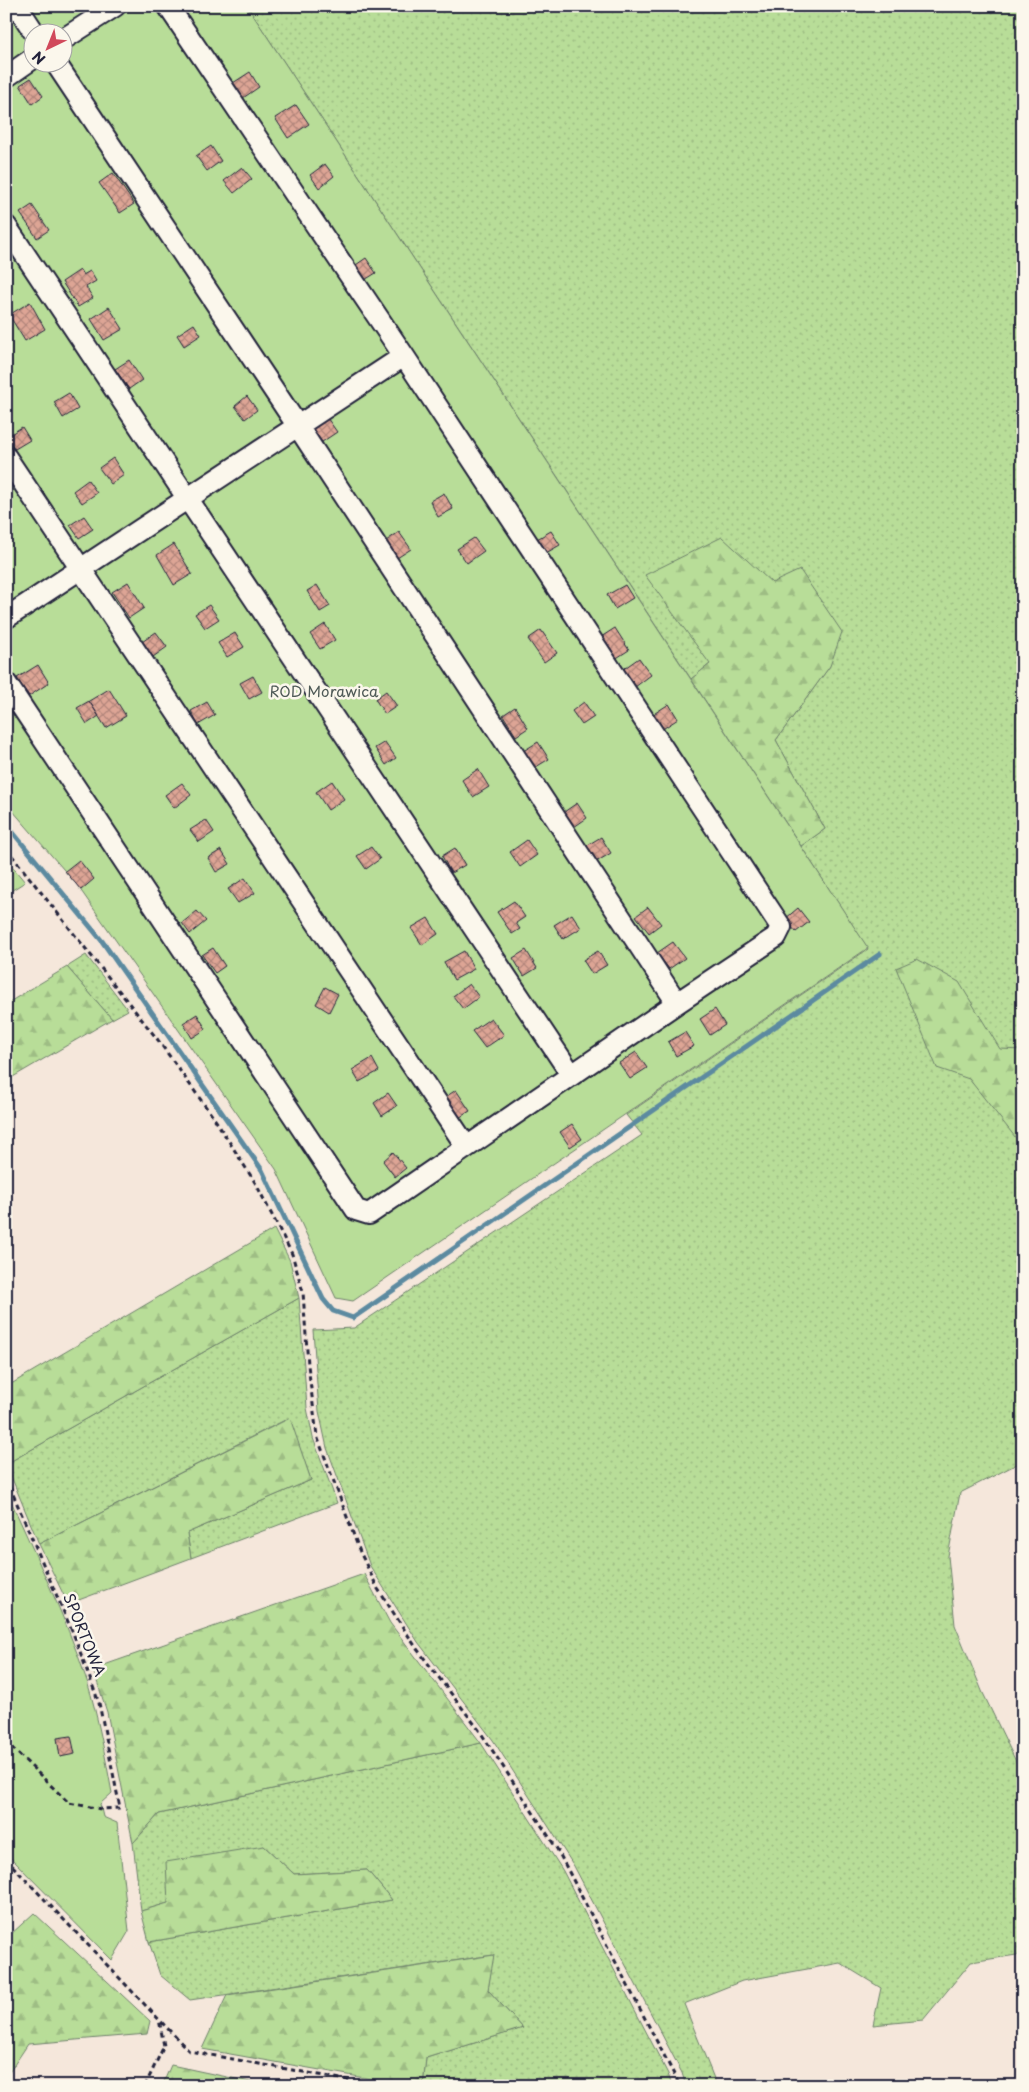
<svg xmlns="http://www.w3.org/2000/svg" width="1029" height="2092" font-family="'Playpen Sans',sans-serif">
<style>
.grass{fill:url(#grass-dots);stroke:#6d806a}
.forest{fill:url(#forest-firs);stroke:#6d806a}
.garden{fill:#b8dd98;stroke:#6d806a;fill-rule:evenodd}
.lines{fill:none;stroke-linecap:round;stroke-linejoin:round}
.stream{stroke:#5c8aa0;stroke-width:5}
.building{fill:url(#building-cross-hatch);stroke:#22223b}
.street-casing{stroke:#22223b;stroke-width:24}
.path{stroke:#22223b;stroke-width:3;stroke-dasharray:5 4;stroke-linecap:butt}
.street{stroke:#fbf7ec;stroke-width:20}
.labels{text-anchor:middle;stroke-width:5;stroke-linejoin:round;paint-order:stroke}
.park-label{font-size:15px;fill:#4f5a57;stroke:#fbf7ec}
.street-label{font-size:15px;fill:#22223b;stroke:#fbf7ec}
</style>
<defs>
<pattern id="grass-dots" width="8" height="8" patternUnits="userSpaceOnUse" patternTransform="scale(1.25)"><rect width="8" height="8" fill="#b8dd98"/><path d="M2 2h.1M6 6h.1" fill="none" stroke="#9ebd84" stroke-width="1.8" stroke-linecap="round"/></pattern>
<pattern id="forest-firs" width="22" height="20" patternUnits="userSpaceOnUse" patternTransform="scale(1.25)"><rect width="22" height="20" fill="#b8dd98"/><path d="M5 1l3.5 6h-7zM16 11l3.5 6h-7z" fill="#9ebd84"/></pattern>
<pattern id="building-cross-hatch" width="8" height="8" patternUnits="userSpaceOnUse" patternTransform="scale(1.25)"><rect width="8" height="8" fill="#dda595"/><path d="M0 0l8 8M0 8l8-8" fill="none" stroke="#b3867b"/></pattern>
</defs>
<rect width="100%" height="100%" fill="#f5e7db"/>
<filter id="ink" filterUnits="userSpaceOnUse"><feTurbulence type="fractalNoise" baseFrequency=".02" numOctaves="2"/><feDisplacementMap in="SourceGraphic" scale="10" xChannelSelector="R" yChannelSelector="G"/><feConvolveMatrix kernelMatrix="1 2 1 2 8 2 1 2 1" color-interpolation-filters="sRGB"/></filter>
<g filter="url(#ink)">
<path class="grass" d="M247 6H1023V1461L960 1493 948 1556 955 1625 982 1691 1023 1776V1954L971 1962 923 2020 873 2025 881 1988 840 1963 742 1981 684 2004 717 2086H686L682 2073 574 1866 493 1740 418 1642 370 1566 327 1448 319 1411 313 1330 354 1328 642 1135 626 1115 868 949 801 846 825 829 776 740 830 666 710 664 691 679Z
M86 955 128 1010 112 1019 67 967Z
M299 1298 307 1408 313 1438 337 1503 191 1558 187 1533 311 1480 289 1418 39 1544 6 1464Z
M481 1743 563 1871 668 2074 672 2086H423L426 2058 523 2028 488 1990 493 1955 190 2000 160 1975 149 1942 392 1900 367 1870 294 1874 264 1846 168 1903 141 1911 133 1843 159 1814Z"/>
<path class="forest" d="M722 537 772 583 800 570 842 632 830 666 776 740 825 829 801 846 691 679 710 664 645 575Z
M6 859 25 882 6 894Z
M917 959 959 982 1000 1049 1023 1050V1147L969 1079 937 1068 896 968Z
M67 967 112 1019 6 1081V1004Z
M274 1229 290 1261 299 1298 6 1464V1387Z
M290 1418 311 1480 187 1533 191 1558 68 1604 39 1544Z
M364 1574 390 1623 481 1743 159 1814 133 1843 107 1712 93 1669Z
M264 1846 294 1874 367 1870 392 1900 149 1942 141 1911 168 1903 166 1862Z
M34 1913 150 2021 147 2034 28 2044 6 2077V1965L10 1935Z
M494 1955 488 1990 523 2028 426 2058 423 2086H410L202 2049 227 1995Z
M171 2065 269 2086H162Z"/>
<path class="garden" d="M6 6H247L868 948 353 1301 336 1298 276 1169 77 885 6 803ZM32 32H62V62H32Z
M6 1490C34 1553 65 1615 87 1681 98 1717 105 1755 112 1793L100 1804 103 1817 117 1823 129 1931 112 1960 6 1853Z"/>
<g class="lines">
<path class="stream" d="M6 824 102 941 262 1170 323 1299 333 1311 353 1318 880 954"/>
</g>
<path class="building" d="M250 72 259 87 243 98 233 83Z
M31 78 43 96 32 104 20 85Z
M296 105 309 124 288 138 275 118Z
M211 146 221 161 207 171 196 156Z
M325 164 334 176 319 188 310 175Z
M242 167 252 179 234 193 224 181Z
M113 173 134 204 120 213 99 183Z
M32 205 49 230 37 238 20 213Z
M366 258 376 273 363 281 353 267Z
M80 270 83 275 90 271 96 281 86 287 93 298 78 307 62 282Z
M30 302 45 329 25 341 9 315Z
M109 307 123 329 104 340 91 319Z
M194 324 201 335 184 346 177 335Z
M129 360 142 380 129 389 115 369Z
M69 393 78 409 63 418 54 402Z
M247 396 257 410 245 419 235 406Z
M325 415 337 432 319 444 308 427Z
M22 427 30 440 15 449 6 437Z
M113 458 124 475 111 484 99 468Z
M88 480 97 493 82 503 73 491Z
M444 493 453 509 438 517 430 501Z
M84 516 93 529 79 538 70 525Z
M551 531 560 545 546 553 537 539Z
M399 532 411 549 397 558 386 541Z
M474 538 484 551 467 563 457 549Z
M174 544 192 574 174 585 157 555Z
M128 582 144 608 129 618 112 592Z
M317 585 330 606 320 612 307 591Z
M625 585 633 598 615 609 607 595Z
M209 605 219 619 205 628 195 614Z
M325 624 335 640 320 649 310 634Z
M615 628 629 650 615 659 601 637Z
M541 630 557 653 544 662 528 639Z
M156 632 167 647 153 657 142 642Z
M235 633 244 647 227 657 218 643Z
M639 658 651 675 635 687 622 670Z
M38 665 49 683 29 696 17 678Z
M253 676 262 692 249 699 240 683Z
M109 689 126 716 106 728 89 701Z
M386 691 397 706 385 714 375 699Z
M89 701 99 716 87 724 77 708Z
M207 702 215 715 198 725 191 711Z
M584 702 594 717 582 725 572 711Z
M669 704 678 719 661 730 652 715Z
M515 707 528 728 516 736 503 715Z
M385 742 396 758 386 765 375 748Z
M538 742 549 759 531 770 520 753Z
M478 769 489 787 473 797 462 780Z
M332 781 344 799 328 810 316 792Z
M182 783 191 795 174 808 165 795Z
M577 803 587 818 574 827 564 812Z
M206 820 214 832 199 842 190 830Z
M601 837 611 853 596 862 586 846Z
M527 840 537 855 520 867 510 852Z
M371 847 380 859 366 869 357 856Z
M455 848 465 865 451 873 442 856Z
M221 850 230 864 216 872 208 858Z
M79 860 94 879 81 890 65 871Z
M245 878 255 893 238 903 228 889Z
M514 901 525 917 516 923 520 929 512 934 497 912Z
M648 907 661 924 649 933 636 916Z
M798 908 809 922 796 932 785 919Z
M197 911 206 921 190 934 182 923Z
M572 914 581 928 563 939 554 925Z
M428 918 438 934 422 945 411 928Z
M673 942 685 958 669 969 657 953Z
M213 948 225 966 215 973 202 955Z
M526 950 537 968 524 976 513 958Z
M464 951 474 969 454 980 444 962Z
M598 951 607 965 592 974 583 960Z
M469 984 479 997 463 1009 453 996Z
M325 987 338 994 329 1012 316 1004Z
M715 1009 725 1025 710 1035 700 1019Z
M197 1014 206 1029 192 1038 183 1023Z
M491 1018 504 1035 485 1048 472 1031Z
M685 1032 694 1046 676 1056 668 1042Z
M636 1052 647 1068 630 1079 619 1063Z
M372 1058 379 1071 359 1082 352 1070Z
M456 1090 470 1111 457 1119 444 1098Z
M388 1093 397 1106 382 1116 374 1103Z
M572 1124 582 1139 570 1147 560 1132Z
M393 1152 406 1168 395 1177 383 1161Z
M71 1736 75 1754 60 1757 57 1738Z"/>
<g class="lines">
<g class="street-casing">
<path id="street" d="M17 6 34 32
M62 40 115 6
M55 62 297 425 677 1003
M6 77 32 59
M6 226 571 1074
M6 457 466 1146
M6 618 404 356
M6 683 356 1210 369 1214 677 1003 776 937 781 927 404 356 168 6"/>
</g>
<path class="path" d="M6 848 158 1040 216 1121 256 1184 292 1254 303 1292 308 1365 317 1436 360 1552 378 1589 417 1649 479 1730 557 1849 680 2086
M6 1478 75 1638 99 1703 120 1808 101 1809 69 1803 6 1742
M6 1859 189 2051 379 2086
M145 2086 164 2046 159 2019"/>
<use href="#street" class="street"/>
</g>
</g>
<g class="labels">
<g class="park-label">
<text x="324" y="697">ROD Morawica</text>
</g>
<g class="street-label">
<text transform="translate(84 1635) rotate(68)" y="5">SPORTOWA</text>
</g>
</g>
<rect width="1029" height="2092" fill="none" stroke="#fbf7ec" stroke-width="25"/>
<rect x="12" y="12" width="1004" height="2067" fill="none" stroke="#22223b" stroke-width="2" filter="url(#ink)"/>
<g transform="translate(48 48) rotate(223)"><circle r="24" fill="#fbf7ec" stroke="#a4a2a5"/>
<path d="M0-4L9 19L0 12L-9 19Z" fill="#d1495b"/>
<text y="-8" font-size="14" font-weight="bold" text-anchor="middle" fill="#22223b">N</text>
</g>
</svg>
